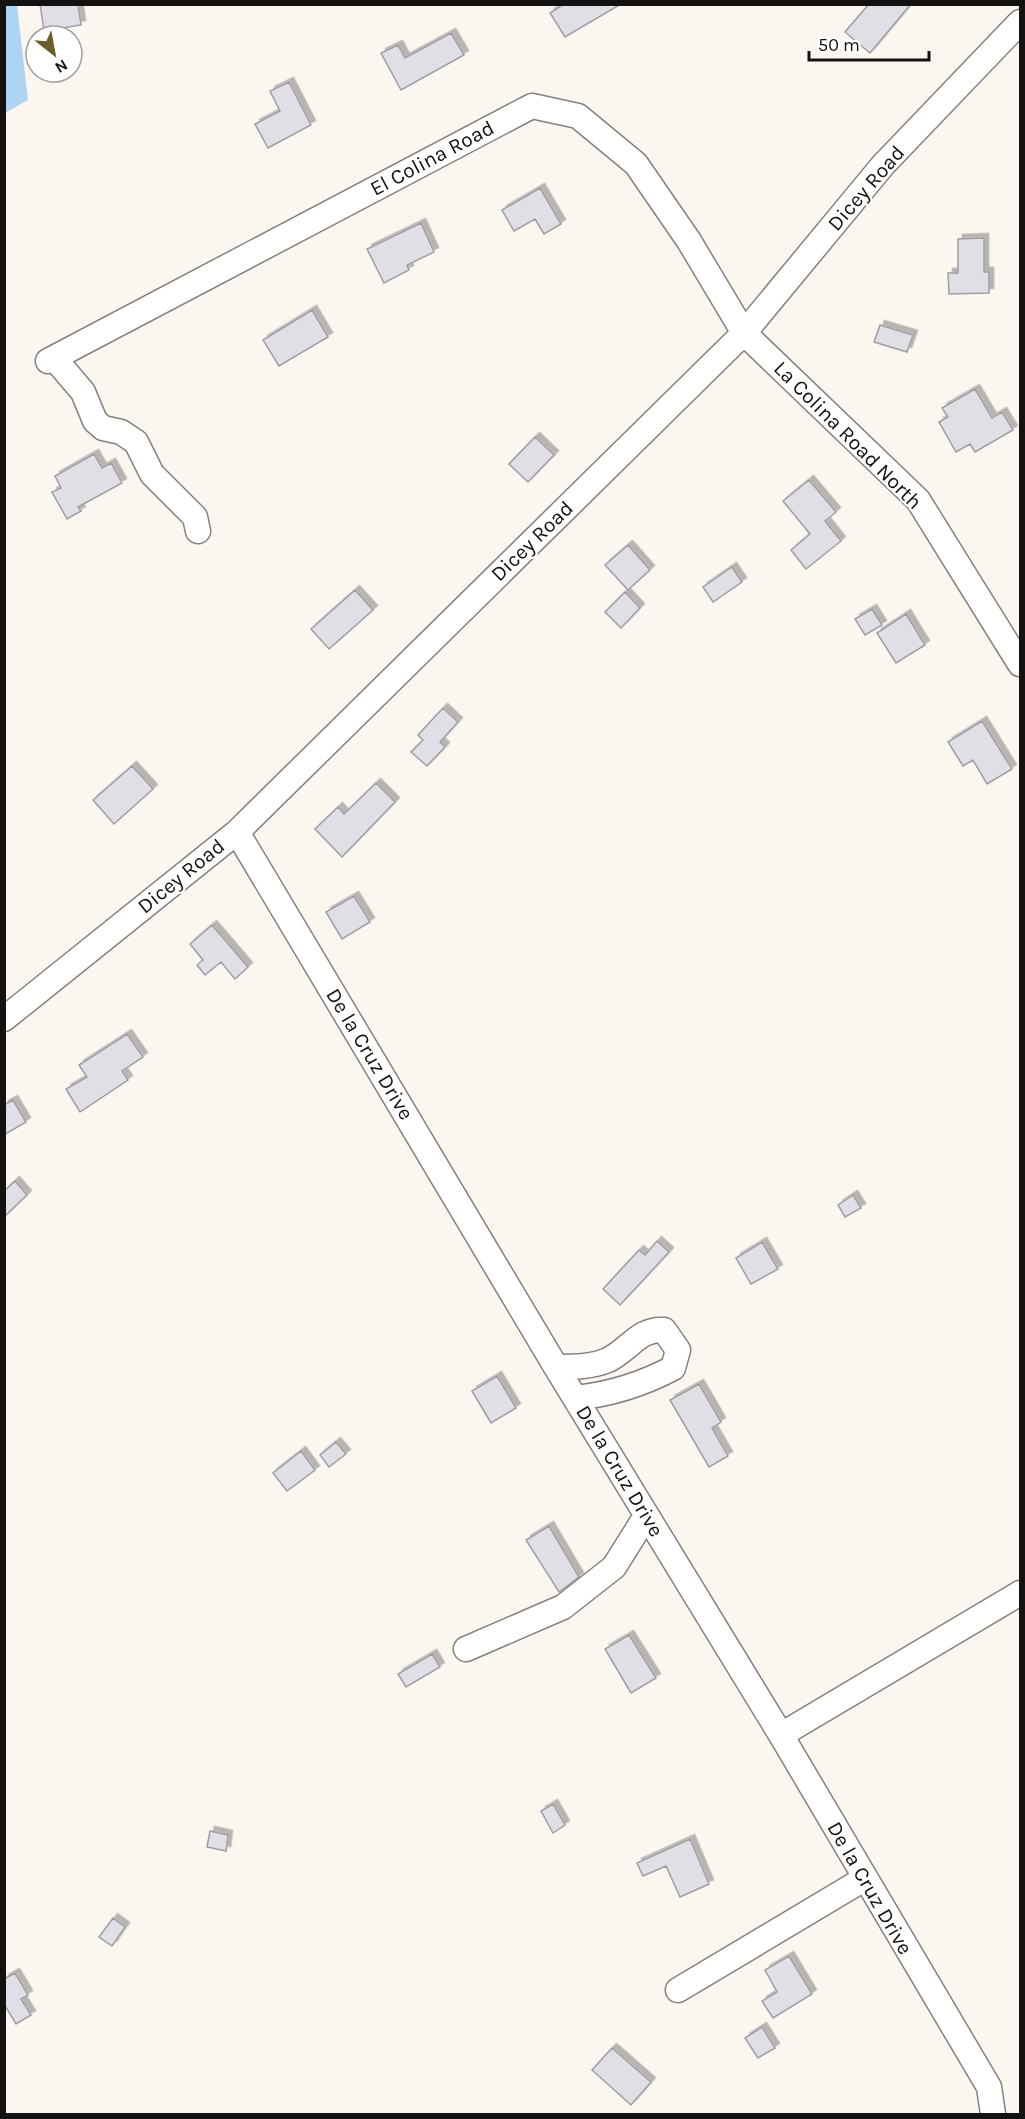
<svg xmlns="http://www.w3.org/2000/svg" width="1025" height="2119" font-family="Karla,sans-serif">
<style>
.water{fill:#add5f3}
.building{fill:#e1dfe6;stroke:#9f9da4;stroke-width:1.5;filter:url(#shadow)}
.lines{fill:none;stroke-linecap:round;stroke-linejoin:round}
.minor-casing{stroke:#86817b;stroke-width:27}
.minor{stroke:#fff;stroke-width:24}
.labels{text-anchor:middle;stroke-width:4.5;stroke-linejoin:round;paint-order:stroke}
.street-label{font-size:21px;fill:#141210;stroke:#fff}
</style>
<defs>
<filter id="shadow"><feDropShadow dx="4.5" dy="-4.5" stdDeviation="0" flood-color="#0004"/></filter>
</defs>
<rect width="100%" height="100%" fill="#fcf6f0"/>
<path class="water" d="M5 4 17 5 28 100 5 113Z"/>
<path class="building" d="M40 4H78L81 25 44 31Z
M564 4H621L565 37 550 13Z
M869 4H911L870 53 845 32Z
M451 33 464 55 401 90 381 53 398 45 405 58Z
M289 82 311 125 268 148 255 124 280 111 270 91Z
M540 188 561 224 544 234 535 219 514 231 502 210Z
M421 223 434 252 407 265 409 270 384 283 367 249Z
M984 238V272H989V293L949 294 948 273H958V239Z
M312 310 328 337 279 366 263 340Z
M880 325 913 335 907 352 874 342Z
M975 389 992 418 1002 412 1013 430 975 452 970 444 956 452 939 422 948 417 942 408Z
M535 437 554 455 528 482 509 464Z
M94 454 102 468 111 463 122 483 78 507 81 511 67 519 52 492 61 488 55 476Z
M809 480 836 512 825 521 841 541 806 569 791 550 810 534 783 501Z
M628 545 650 570 628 590 605 565Z
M732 567 742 582 713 602 703 587Z
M355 590 373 610 329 649 311 629Z
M625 592 640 608 621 628 605 612Z
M872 609 882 625 865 635 855 619Z
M906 614 925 645 896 663 877 633Z
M443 708 458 722 440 742 445 747 427 766 411 752 423 740 418 735Z
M982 721 1012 769 987 784 973 760 963 766 948 742Z
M132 766 153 789 114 824 93 800Z
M376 783 395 802 342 857 315 829 338 807 344 814Z
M354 896 370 922 342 939 326 912Z
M212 925 248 967 235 979 221 962 205 975 197 965 203 960 190 944Z
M127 1034 143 1057 122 1071 128 1080 80 1112 66 1089 87 1077 79 1065Z
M13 1100 26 1122 4 1135V1105Z
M15 1181 27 1195 4 1217V1191Z
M853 1195 861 1208 845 1217 838 1205Z
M657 1241 669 1252 620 1305 603 1289 639 1250 645 1255Z
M762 1242 778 1269 751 1284 736 1258Z
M497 1376 516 1408 491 1423 472 1391Z
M699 1384 721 1422 712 1428 728 1456 709 1467 670 1400Z
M336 1442 346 1454 329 1467 320 1455Z
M301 1451 315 1470 287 1491 273 1473Z
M549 1526 579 1577 559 1592 526 1540Z
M629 1635 656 1678 631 1693 605 1649Z
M432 1654 440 1667 406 1687 398 1674Z
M553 1804 565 1825 553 1833 541 1811Z
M210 1831 228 1835 226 1851 207 1847Z
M690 1839 709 1884 680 1897 666 1866 643 1876 637 1863Z
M113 1918 125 1927 112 1946 99 1937Z
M789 1956 812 1994 773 2018 762 2001 777 1992 765 1970Z
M15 1973 28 1995 21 1999 31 2015 16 2024 4 2004V1979Z
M762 2027 775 2048 758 2058 745 2038Z
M612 2048 651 2082 631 2105 592 2070Z"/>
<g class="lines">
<g class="minor-casing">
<path id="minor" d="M54 358 83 392 95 421 103 428 121 432 136 442 152 474 195 517 198 531
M48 361 532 106 578 116 636 164 689 241 744 333 918 500 1020 664
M237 832 556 1367 781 1735 989 2087 993 2114
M4 1019 237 832 744 333 883 165 1020 22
M556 1367C573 1367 592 1367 608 1360 629 1350 639 1328 664 1330L678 1350 673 1368C643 1384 611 1394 576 1398
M466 1649 563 1607 614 1567 646 1516
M781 1735 1020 1593
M678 1990 864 1879"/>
</g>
<use href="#minor" class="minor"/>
</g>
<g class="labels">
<g class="street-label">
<text transform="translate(432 158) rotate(-28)" y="7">El Colina Road</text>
<text transform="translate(866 188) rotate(-49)" y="7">Dicey Road</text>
<text transform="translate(848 435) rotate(45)" y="7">La Colina Road North</text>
<text transform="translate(532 541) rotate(-44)" y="7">Dicey Road</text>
<text transform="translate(181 876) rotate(-39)" y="7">Dicey Road</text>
<text transform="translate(370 1054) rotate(59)" y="7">De la Cruz Drive</text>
<text transform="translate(620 1471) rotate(59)" y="7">De la Cruz Drive</text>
<text transform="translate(870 1888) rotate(60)" y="7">De la Cruz Drive</text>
</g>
</g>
<rect width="1025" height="2119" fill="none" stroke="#141210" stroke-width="12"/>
<g transform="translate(54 54) rotate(149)"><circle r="28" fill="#ffffff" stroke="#a1a09f" stroke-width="1.5"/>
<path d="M0-4.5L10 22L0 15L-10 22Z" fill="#6c5e2b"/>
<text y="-9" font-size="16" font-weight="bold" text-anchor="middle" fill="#141210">N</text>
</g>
<path d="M809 51v9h120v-9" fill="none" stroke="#141210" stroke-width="3"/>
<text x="818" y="51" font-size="18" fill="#141210" stroke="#ffffff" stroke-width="4.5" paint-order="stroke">50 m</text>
</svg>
